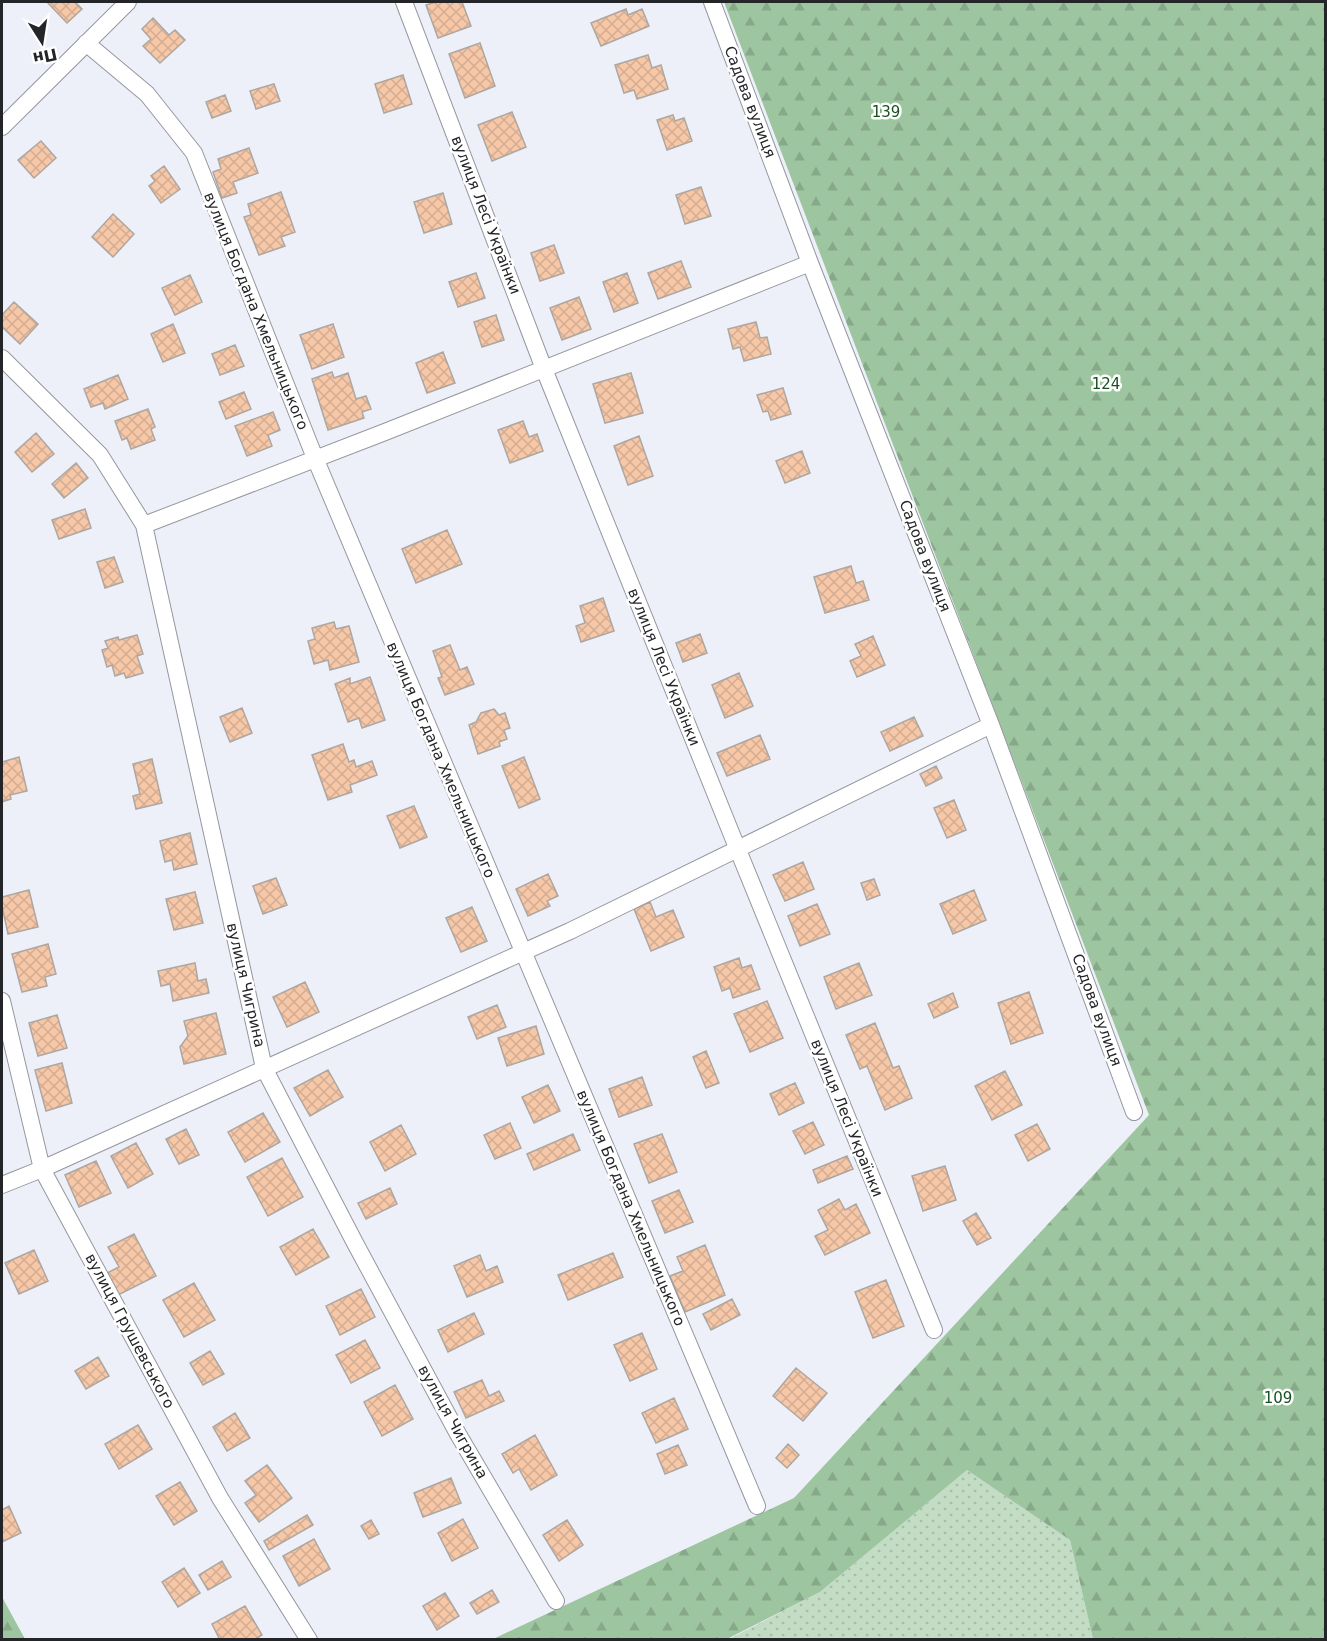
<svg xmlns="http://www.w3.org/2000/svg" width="1327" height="1641" font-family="'DejaVu Sans',sans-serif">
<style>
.grass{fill:url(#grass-dots)}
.forest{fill:url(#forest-firs)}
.building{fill:url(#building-cross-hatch);stroke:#ada6a1;stroke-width:1.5}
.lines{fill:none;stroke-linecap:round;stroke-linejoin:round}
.minor-casing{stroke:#95979f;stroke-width:18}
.minor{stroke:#fff;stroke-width:16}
.labels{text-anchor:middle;stroke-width:5;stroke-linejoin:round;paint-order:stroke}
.street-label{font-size:15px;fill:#242528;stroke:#fff}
.park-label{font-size:15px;fill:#185120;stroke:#fff}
</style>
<defs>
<pattern id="grass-dots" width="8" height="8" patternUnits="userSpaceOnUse" patternTransform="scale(1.5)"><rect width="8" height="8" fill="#c3dcc4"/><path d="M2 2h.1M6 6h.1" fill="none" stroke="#a7bda8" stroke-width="1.8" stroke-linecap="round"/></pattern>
<pattern id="forest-firs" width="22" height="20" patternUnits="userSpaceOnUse" patternTransform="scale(1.5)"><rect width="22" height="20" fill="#9dc59f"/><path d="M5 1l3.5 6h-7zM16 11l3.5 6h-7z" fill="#87a989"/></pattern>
<pattern id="building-cross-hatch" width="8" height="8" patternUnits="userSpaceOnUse" patternTransform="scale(1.5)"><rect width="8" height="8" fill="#f7c8a8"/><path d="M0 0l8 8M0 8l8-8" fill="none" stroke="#d4ac91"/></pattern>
</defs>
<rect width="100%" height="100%" fill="#edf0f8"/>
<path class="grass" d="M967 1470 1070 1540 1093 1639 727 1640 820 1592Z"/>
<path class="forest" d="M724 2H1325V1639H1093L1070 1540 967 1470 820 1592 727 1639 491 1640 794 1498 1149 1115Z
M2 1597 25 1639H2Z"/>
<path class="building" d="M47 2H75L82 9 67 23Z
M436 2H462L471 26 438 38 426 5Z
M626 9 628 15 642 9 649 26 601 46 591 23Z
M153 18 169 35 175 30 185 40 160 63 143 46 151 39 142 29Z
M480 43 495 86 465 98 449 54Z
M648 55 652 68 661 65 668 89 637 99 634 90 624 93 615 65Z
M403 75 412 104 384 113 375 84Z
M274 84 280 101 256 109 250 91Z
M225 95 231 111 212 118 206 102Z
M512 112 526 147 492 161 478 125Z
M673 115 675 121 684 118 692 141 667 150 657 120Z
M41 141 56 158 34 178 18 160Z
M249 148 258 173 233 182 237 193 222 198 213 172 221 169 218 159Z
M164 166 180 189 161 203 149 186 155 181 151 176Z
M701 187 711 216 685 224 676 195Z
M281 192 295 232 281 237 285 246 259 255 244 217 251 215 248 204Z
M443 193 452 224 424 233 414 202Z
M113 214 134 234 113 257 92 237Z
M554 245 564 273 540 281 531 253Z
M681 261 691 287 658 299 648 273Z
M476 273 485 298 458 307 449 282Z
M627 273 638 303 614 312 603 282Z
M190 275 202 302 175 315 162 288Z
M579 297 591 329 562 340 550 308Z
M14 302 38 324 20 344 2 327V315Z
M496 315 504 340 482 347 474 322Z
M756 322 760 338 767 337 771 354 744 361 740 347 733 349 728 329Z
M173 324 185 353 163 362 151 334Z
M333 324 344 357 312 369 300 335Z
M235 345 244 366 220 375 212 354Z
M443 352 455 383 427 393 416 363Z
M332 372 334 378 348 373 356 399 366 396 371 409 362 412 364 418 328 430 312 379Z
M631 373 643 413 605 423 593 384Z
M118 375 128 399 105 409 103 403 91 407 84 389Z
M783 388 791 414 771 420 768 411 763 412 757 395Z
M244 392 251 409 226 419 219 402Z
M148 409 155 427 151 429 155 440 131 449 127 438 122 440 115 421Z
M273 412 280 430 268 435 272 446 247 456 235 426Z
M523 421 529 437 537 434 543 451 510 463 498 430Z
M36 433 54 454 32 472 15 452Z
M639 436 653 476 628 485 614 446Z
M802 451 810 473 785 483 776 461Z
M76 463 88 478 64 498 52 484Z
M85 509 91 528 59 539 52 520Z
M447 530 462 564 416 583 402 549Z
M114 557 123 582 105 588 97 562Z
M851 566 856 583 863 581 869 600 825 613 814 577Z
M603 598 614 631 581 642 576 626 585 623 580 606Z
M334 622 336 629 349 626 359 662 330 670 328 660 314 664 308 641 315 639 312 628Z
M700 634 707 653 683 662 676 643Z
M137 635 143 654 137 656 143 673 126 678 124 673 115 676 112 665 107 667 102 650 108 648 105 641 118 637 119 640Z
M873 636 885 665 857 677 850 661 861 656 855 644Z
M450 645 460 670 467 667 474 684 445 695 438 678 442 677 433 651Z
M739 673 753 706 725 718 712 685Z
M370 677 385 720 362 728 359 718 348 722 335 684 350 678V684Z
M242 708 252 733 230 742 220 717Z
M494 709 499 715 505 713 510 728 504 730 507 739 499 742 500 746 478 754 469 725 476 722 481 713Z
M914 717 923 736 890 751 881 732Z
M760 735 770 759 727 776 717 753Z
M343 744 349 762 354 760 356 767 372 761 377 775 350 785 352 792 328 800 312 755Z
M19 757 27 791 10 795 11 799 2 802V762Z
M524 757 540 799 519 808 502 766Z
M152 759 162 803 136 809 133 796 140 794 133 764Z
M936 766 942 778 926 786 920 774Z
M954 800 966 830 947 838 934 808Z
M414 806 427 837 400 848 387 816Z
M190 833 197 864 174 870 172 860 165 862 160 841Z
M803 862 814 889 785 901 773 875Z
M548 874 558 896 547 901 550 906 528 916 516 889Z
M276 878 287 905 263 914 253 886Z
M874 879 880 895 867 900 861 883Z
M29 890 38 927 8 934 2 906V897Z
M974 890 986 920 953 934 940 904Z
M195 892 203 923 174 930 166 899Z
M650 902 656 917 673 910 684 937 651 951 634 909Z
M817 904 830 934 800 946 788 916Z
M472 907 487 941 461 952 446 918Z
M48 944 56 974 45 977 47 986 22 992 12 954Z
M739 958 742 968 751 965 760 989 733 998 730 988 722 991 714 967Z
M195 963 198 981 206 979 209 993 173 1001 170 984 161 986 158 971Z
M859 963 872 995 836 1009 824 977Z
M305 982 319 1012 287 1027 273 997Z
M1029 992 1043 1033 1011 1044 998 1003Z
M953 993 958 1007 934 1018 928 1004Z
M767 1001 783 1038 750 1052 734 1014Z
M497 1005 506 1027 477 1039 468 1017Z
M216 1013 226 1054 184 1064 180 1047 188 1036 184 1021Z
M57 1015 67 1048 38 1056 29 1023Z
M875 1023 893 1068 899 1066 912 1098 885 1110 867 1066 860 1069 846 1035Z
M536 1026 544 1054 507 1066 498 1038Z
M706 1051 719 1083 706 1088 693 1057Z
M62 1063 72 1103 46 1111 35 1070Z
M328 1070 343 1097 310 1116 294 1088Z
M1005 1071 1022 1105 992 1120 975 1086Z
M642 1077 652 1105 619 1117 609 1089Z
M795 1083 804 1103 779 1115 770 1094Z
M548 1085 560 1111 534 1123 522 1097Z
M263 1113 280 1142 245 1162 228 1132Z
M813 1122 824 1145 805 1154 793 1131Z
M510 1123 521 1148 495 1159 484 1135Z
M1037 1124 1050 1149 1028 1161 1015 1135Z
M401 1125 416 1154 385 1171 370 1142Z
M186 1129 199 1155 179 1164 166 1139Z
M573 1134 580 1150 534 1170 527 1154Z
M662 1134 677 1172 649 1183 634 1144Z
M136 1143 153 1174 128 1188 111 1156Z
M847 1156 853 1169 818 1183 813 1170Z
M282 1158 303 1197 268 1216 247 1177Z
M96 1161 111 1193 79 1207 65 1175Z
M945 1166 956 1200 923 1211 912 1176Z
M390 1188 397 1204 366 1219 358 1203Z
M679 1190 693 1222 665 1233 652 1201Z
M839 1199 845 1210 856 1204 870 1233 825 1255 815 1236 828 1230 818 1210Z
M976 1213 991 1238 977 1245 963 1221Z
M313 1229 329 1257 296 1275 280 1247Z
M134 1234 156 1276 116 1296 105 1274 119 1267 108 1247Z
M705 1245 725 1295 685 1312 670 1276 683 1271 677 1257Z
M34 1250 48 1281 19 1294 5 1263Z
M613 1253 623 1277 568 1300 558 1275Z
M480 1255 486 1271 497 1266 503 1282 467 1297 454 1266Z
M886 1280 904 1326 873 1338 855 1292Z
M194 1283 215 1320 184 1337 163 1300Z
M361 1289 375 1317 340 1335 326 1306Z
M732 1299 740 1315 711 1330 703 1314Z
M474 1313 484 1334 448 1352 438 1330Z
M642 1333 657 1369 630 1381 614 1345Z
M365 1340 380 1368 351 1383 336 1355Z
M210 1351 224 1374 203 1385 190 1363Z
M98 1357 109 1376 86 1389 75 1371Z
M796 1368 827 1393 803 1421 773 1396Z
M482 1380 489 1396 499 1391 504 1401 466 1418 454 1392Z
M395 1385 413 1419 382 1436 364 1402Z
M674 1398 688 1429 656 1443 642 1413Z
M235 1413 250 1438 227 1451 213 1427Z
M138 1425 152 1449 119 1469 105 1444Z
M535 1435 557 1475 531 1490 519 1469 513 1473 502 1454Z
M788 1444 799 1455 787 1468 776 1458Z
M678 1445 687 1465 665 1474 657 1454Z
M267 1465 292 1498 259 1522 245 1503 256 1495 245 1481Z
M451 1478 461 1503 423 1517 414 1493Z
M180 1482 197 1511 174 1525 156 1496Z
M9 1506 21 1533 2 1542V1510Z
M307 1515 313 1525 269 1550 264 1541Z
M463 1519 478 1548 452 1561 438 1533Z
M371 1520 379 1534 369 1539 361 1526Z
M567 1520 583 1545 559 1561 543 1535Z
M314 1539 330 1569 299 1586 283 1556Z
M222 1561 231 1577 208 1590 199 1575Z
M184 1568 200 1593 178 1607 162 1582Z
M492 1590 499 1602 477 1614 470 1603Z
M445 1593 459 1616 437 1630 423 1606Z
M245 1606 262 1635 254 1640H220L212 1624Z"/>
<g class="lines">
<g class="minor-casing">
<path id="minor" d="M404 2 544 369 738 850 934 1330
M712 2 810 263 991 725 1134 1112
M86 43 147 94 194 153 315 458 757 1506
M2 127 128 2
M2 358 100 455 144 525 264 1068 355 1243 458 1434 556 1601
M144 525 385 432 810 263
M2 1001 42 1169 220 1498 309 1640
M2 1185 42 1169 570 931 991 725"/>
</g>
<use href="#minor" class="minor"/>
</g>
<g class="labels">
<g class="street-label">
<text transform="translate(750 102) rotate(69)" y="5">Садова вулиця</text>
<text transform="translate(486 215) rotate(69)" y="5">вулиця Лесі Українки</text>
<text transform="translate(256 311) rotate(68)" y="5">вулиця Богдана Хмельницького</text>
<text transform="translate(925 556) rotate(69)" y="5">Садова вулиця</text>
<text transform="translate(664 667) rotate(68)" y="5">вулиця Лесі Українки</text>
<text transform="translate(441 760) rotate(67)" y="5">вулиця Богдана Хмельницького</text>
<text transform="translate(246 985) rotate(77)" y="5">вулиця Чигрина</text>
<text transform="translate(1097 1010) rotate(70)" y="5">Садова вулиця</text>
<text transform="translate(847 1118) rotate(68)" y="5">вулиця Лесі Українки</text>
<text transform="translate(631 1208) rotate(67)" y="5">вулиця Богдана Хмельницького</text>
<text transform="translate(130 1331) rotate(62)" y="5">вулиця Грушевського</text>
<text transform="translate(453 1422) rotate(61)" y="5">вулиця Чигрина</text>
</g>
<g class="park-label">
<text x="886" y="117">139</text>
<text x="1106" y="389">124</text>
<text x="1278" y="1403">109</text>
</g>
</g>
<rect width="1327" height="1641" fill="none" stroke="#242528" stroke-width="6"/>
<g transform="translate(42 42) rotate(168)" stroke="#ffffff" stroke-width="4.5" paint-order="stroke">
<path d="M0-4.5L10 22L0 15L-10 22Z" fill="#242528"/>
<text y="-9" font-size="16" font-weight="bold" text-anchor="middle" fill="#242528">Пн</text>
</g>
</svg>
